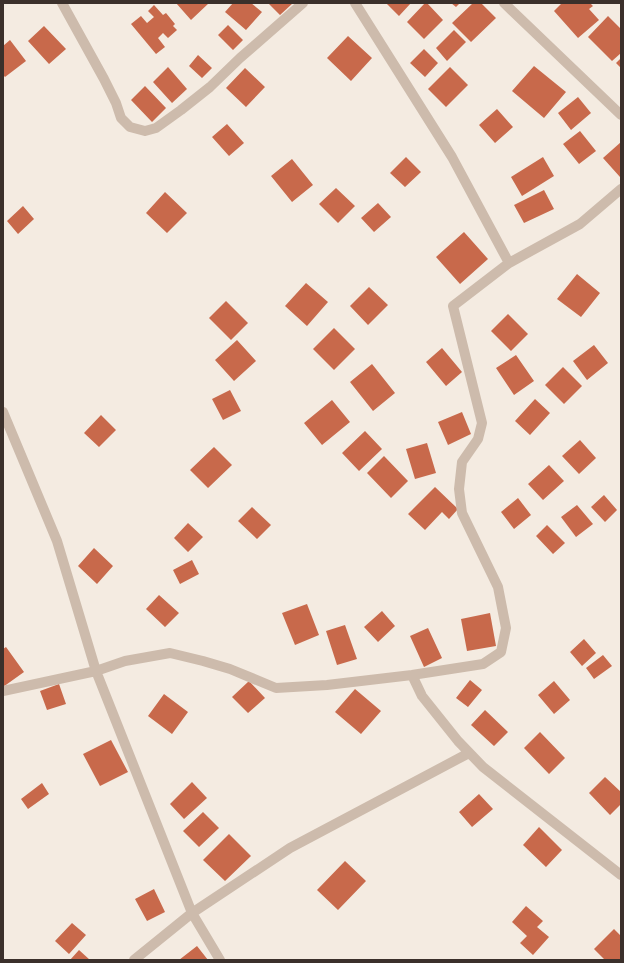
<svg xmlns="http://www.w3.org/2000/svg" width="624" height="963" font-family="Karla,sans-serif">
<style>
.building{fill:#c8694b}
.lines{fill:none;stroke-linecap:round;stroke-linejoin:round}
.minor{stroke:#cdbbac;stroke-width:10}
</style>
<rect width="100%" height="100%" fill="#f4ebe1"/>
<path class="building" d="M176 3H209L191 20Z
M233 3H251L262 12 246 30 225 12Z
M271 3H293L280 15 269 4Z
M386 3H411L399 16Z
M425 3H427L443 20 424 39 407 22Z
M451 3H460L456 7Z
M473 3H481L496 18 471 42 452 23Z
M562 3H590L593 6 589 9 599 20 578 38 554 11Z
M154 5 163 15 166 13 175 24 173 26 177 30 168 38 163 33 158 38 165 47 156 54 131 24 141 16 147 23 154 17 148 11Z
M608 16 621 29V53L612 61 588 37Z
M228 25 243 40 233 50 218 35Z
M44 26 66 49 49 64 28 41Z
M454 30 466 42 447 61 436 48Z
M348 36 372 58 351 81 327 58Z
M10 40 26 61 5 77 3 75V46Z
M424 49 438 63 425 77 410 63Z
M198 55 212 68 202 78 189 66Z
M621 58V68L616 63Z
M534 66 566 92 544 118 512 91Z
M168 67 187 89 172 103 153 82Z
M450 67 468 85 446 107 428 89Z
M245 68 265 87 246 107 226 88Z
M145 86 166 108 152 122 131 100Z
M578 97 591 113 571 130 558 113Z
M497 109 513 127 495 143 479 125Z
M227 124 244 143 229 156 212 137Z
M580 131 596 151 579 164 563 144Z
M621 142V176L620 177 603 158Z
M406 157 421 172 405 187 390 173Z
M543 157 554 176 522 196 511 177Z
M292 159 313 185 292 202 271 176Z
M336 188 355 206 338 223 319 204Z
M544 190 554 209 524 223 514 205Z
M165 192 187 213 167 233 146 213Z
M378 203 391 217 374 232 361 218Z
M23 206 34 219 18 234 7 221Z
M464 232 488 259 460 284 436 257Z
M577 274 600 293 581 317 557 299Z
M306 283 328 302 307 326 285 306Z
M369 287 388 305 368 325 350 306Z
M226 301 248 323 231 340 209 318Z
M508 314 528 334 511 351 491 331Z
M334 328 355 349 334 370 313 349Z
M237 340 256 361 234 381 215 360Z
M594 345 608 363 587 380 573 361Z
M442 348 462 372 446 386 426 362Z
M516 355 534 381 514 395 496 368Z
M372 364 395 393 373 411 350 382Z
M563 367 582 386 564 404 545 385Z
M230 390 241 411 223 420 212 399Z
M535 399 550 413 530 435 515 421Z
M332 400 350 422 322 445 304 423Z
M462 412 471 434 448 445 438 422Z
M101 415 116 430 99 447 84 433Z
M365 431 382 449 359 471 342 453Z
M580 440 596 458 579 474 562 456Z
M427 443 436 473 415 479 406 449Z
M214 447 232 465 208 488 190 470Z
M384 456 408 481 391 498 367 473Z
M549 465 564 481 543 500 528 484Z
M435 487 458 509 449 519 442 512 425 530 408 514Z
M604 495 617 510 605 522 591 507Z
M518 498 531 515 514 529 501 512Z
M577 505 593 524 576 537 561 517Z
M252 507 271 525 257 539 238 521Z
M188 523 203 537 188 552 174 538Z
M547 525 565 543 553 554 536 536Z
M94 548 113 566 97 584 78 566Z
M192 560 199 574 180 584 173 570Z
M159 595 179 613 165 627 146 609Z
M307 604 319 635 295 645 282 613Z
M382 611 395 626 378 642 364 627Z
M490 613 496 646 467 651 461 619Z
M345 625 357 659 337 665 326 631Z
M428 628 442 658 424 667 410 636Z
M584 639 596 653 582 666 570 652Z
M6 647 24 672 3 687V649Z
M603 655 612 666 594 679 586 668Z
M470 680 482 690 468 707 456 698Z
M249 681 265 698 248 713 232 697Z
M554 681 570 700 554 714 538 695Z
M59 684 66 704 47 710 40 691Z
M355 689 381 711 361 734 335 712Z
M164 694 188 712 172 734 148 716Z
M485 710 508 732 494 746 471 725Z
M540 732 565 758 549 774 524 748Z
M111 740 128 772 100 786 83 754Z
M605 777 621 792V804L610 815 589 793Z
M192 782 207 798 184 819 170 804Z
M42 783 49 794 28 809 21 799Z
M479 794 493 809 472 827 459 812Z
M203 812 219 828 199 847 183 831Z
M539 827 562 850 546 867 523 845Z
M229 834 251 856 225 881 203 860Z
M345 861 366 881 338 910 317 890Z
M154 889 165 912 147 921 135 899Z
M526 906 543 921 537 927 549 937 533 955 520 943 527 936 512 922Z
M72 923 86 935 69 954 55 941Z
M614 929 621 936V960H605L594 949Z
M197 946 208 960H179Z
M79 950 90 960H70Z"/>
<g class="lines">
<path class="minor" d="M62 3 104 79 116 103 121 118 130 127 145 131 156 128 181 110 210 87 240 58 303 3
M355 3 452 157 509 263
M504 3 621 115
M3 412 57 541 96 671 192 913 220 960
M412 675 422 696 458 741 483 767 621 875
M3 691 96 671 125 661 170 653 203 661 230 669 276 688 327 685 412 675 483 664 501 652 506 628 498 587 462 513 459 489 462 462 478 439 482 423 453 306 509 263 580 224 621 189
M134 960 192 913 290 848 469 753"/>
</g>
<rect width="624" height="963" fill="none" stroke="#3b302b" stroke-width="8"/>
</svg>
